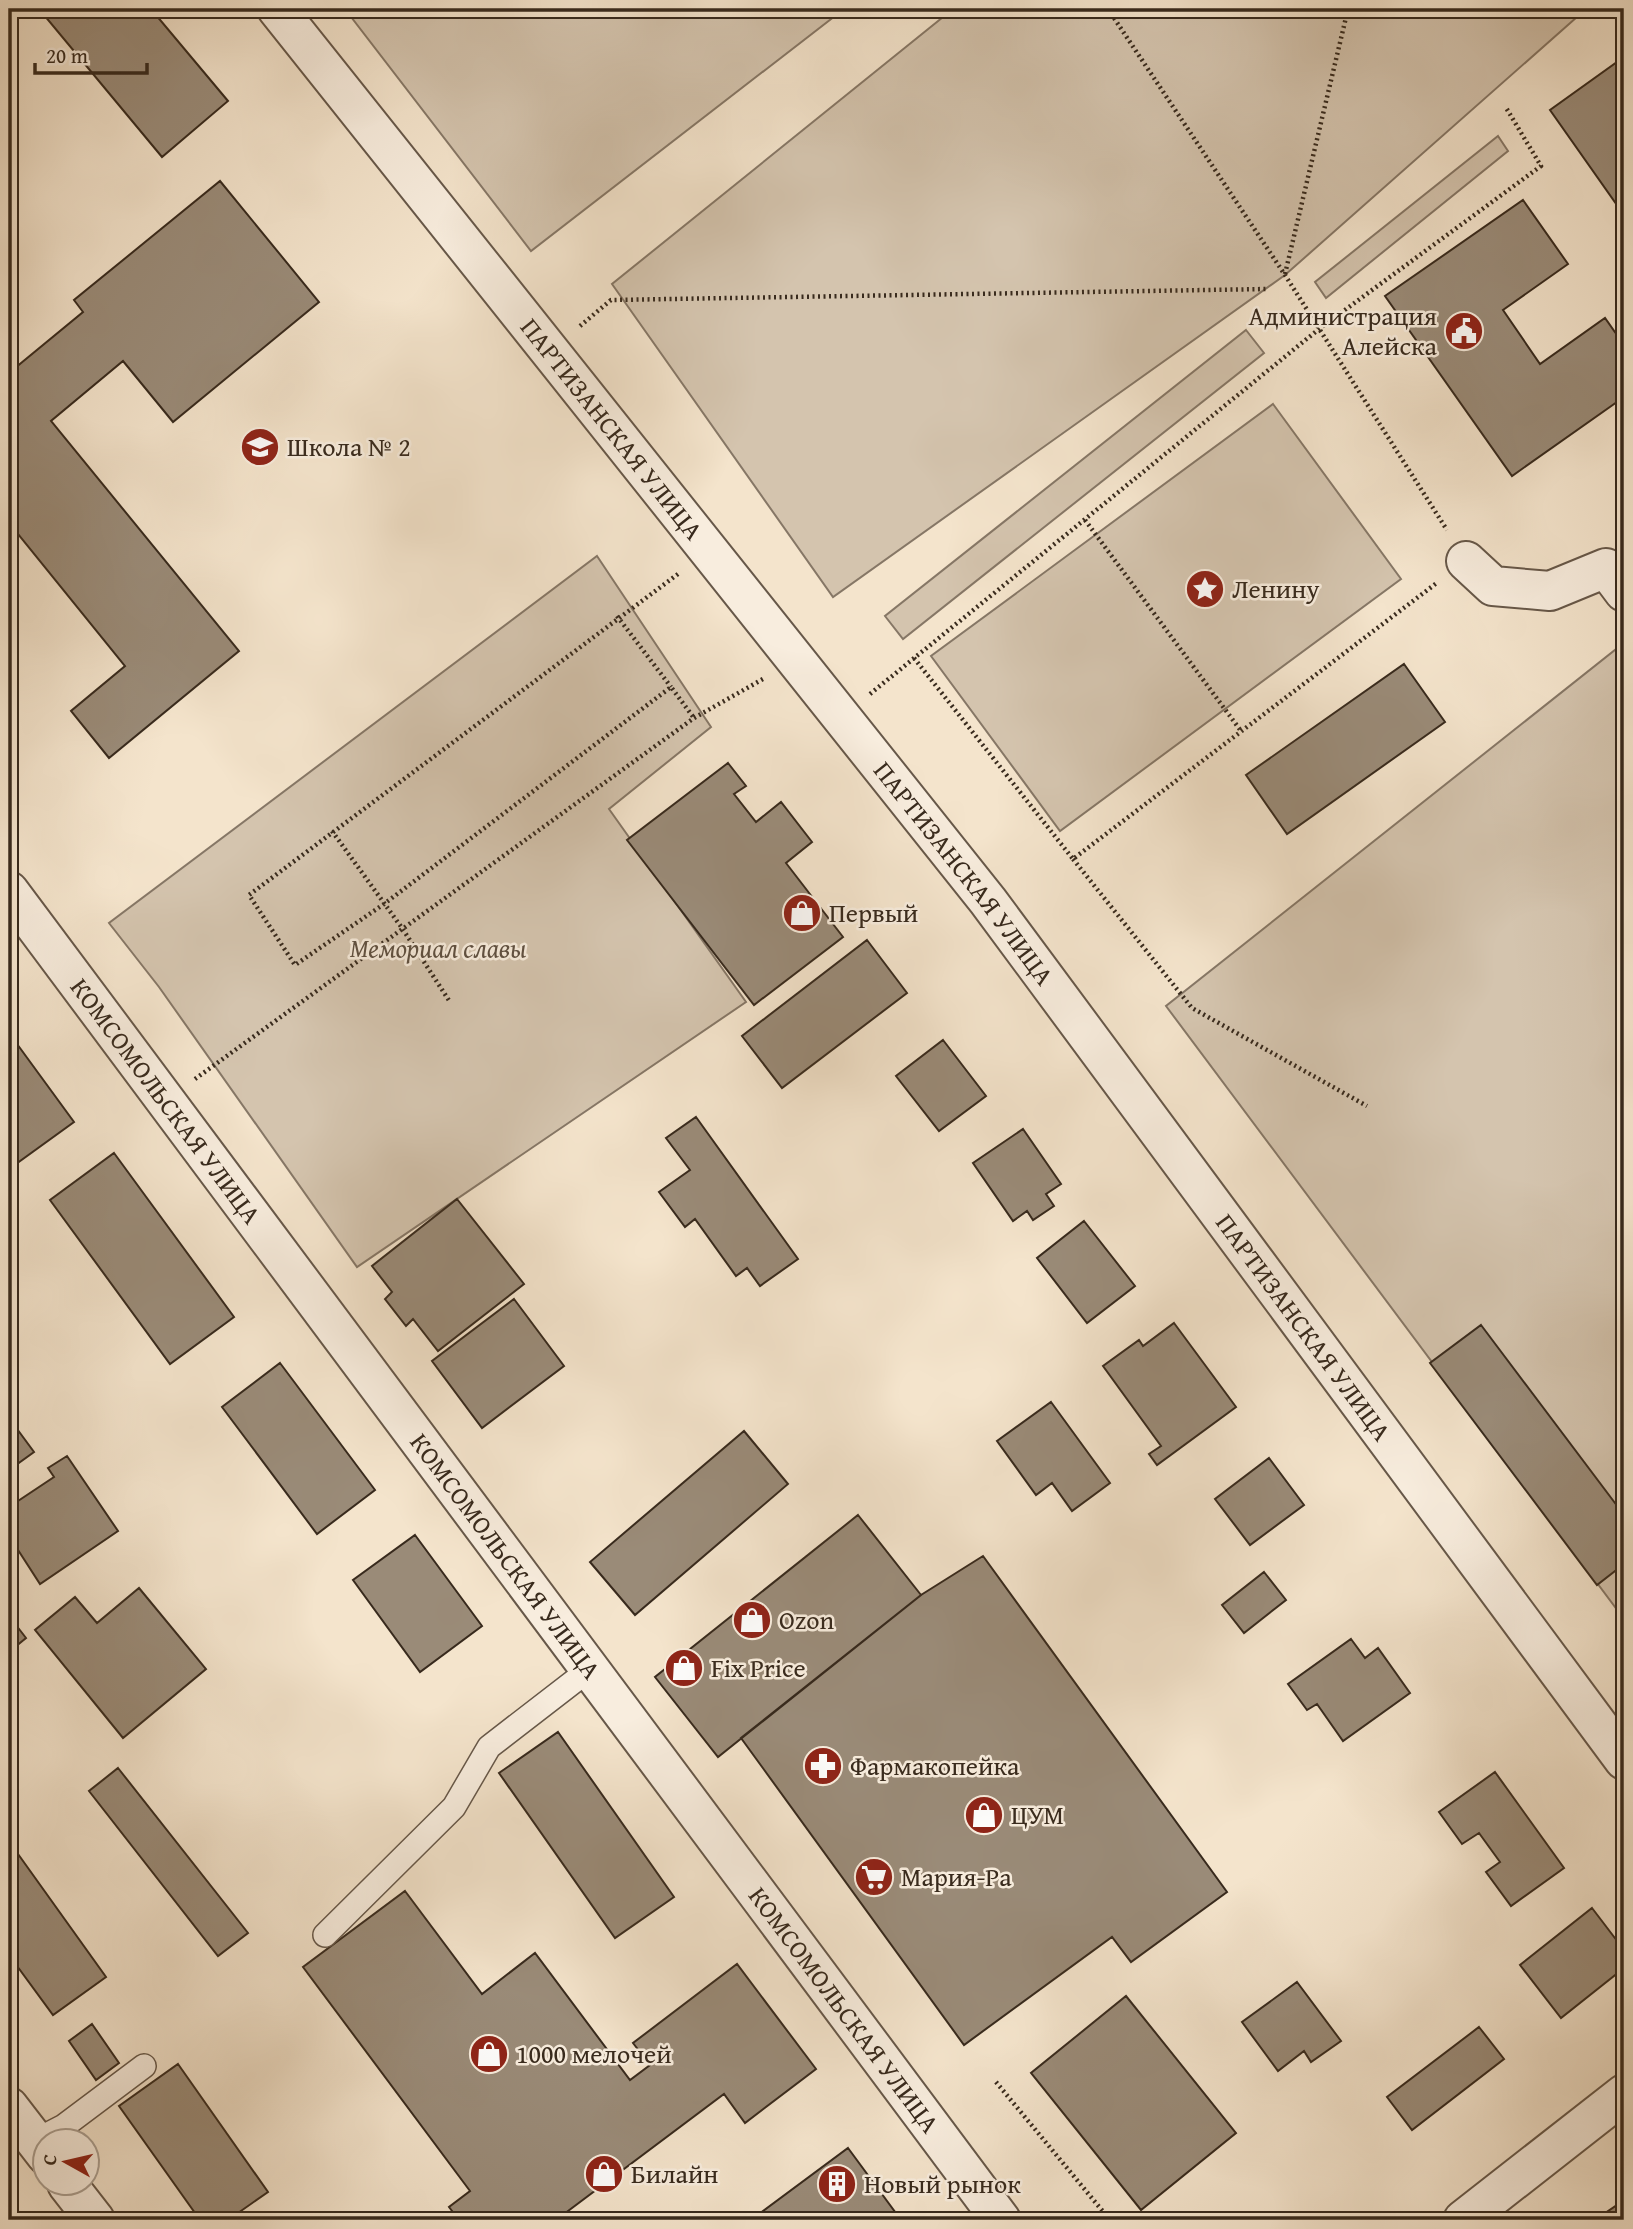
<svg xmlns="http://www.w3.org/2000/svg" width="1633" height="2229" font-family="'Gentium Book Plus',serif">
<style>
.green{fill:#d4c4ae;stroke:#867766;stroke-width:2}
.building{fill:#9a8b78;stroke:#382a1d;stroke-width:2}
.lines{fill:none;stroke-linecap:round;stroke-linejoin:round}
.lane-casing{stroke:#675849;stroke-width:26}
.street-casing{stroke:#675849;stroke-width:42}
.path{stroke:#382a1d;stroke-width:4.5;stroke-dasharray:2 3.5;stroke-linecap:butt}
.lane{stroke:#f8edde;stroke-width:23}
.street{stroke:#f8edde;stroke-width:38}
.labels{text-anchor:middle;stroke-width:5;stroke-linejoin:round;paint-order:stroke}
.poi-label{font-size:26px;fill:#382a1d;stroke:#f8edde;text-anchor:start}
.street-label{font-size:26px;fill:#382a1d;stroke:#f8edde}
.park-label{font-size:26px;font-style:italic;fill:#5f5041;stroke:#f8edde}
</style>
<rect width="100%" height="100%" fill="#f4e4cc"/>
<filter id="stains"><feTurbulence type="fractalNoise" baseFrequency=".00286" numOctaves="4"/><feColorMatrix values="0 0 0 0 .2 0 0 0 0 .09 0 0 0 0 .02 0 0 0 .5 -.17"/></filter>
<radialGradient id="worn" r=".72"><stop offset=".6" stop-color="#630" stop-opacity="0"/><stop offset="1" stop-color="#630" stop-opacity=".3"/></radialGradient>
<path class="green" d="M345 9H844L531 251Z
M953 9H1586L1285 275 833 597 612 284Z
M1498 136 1508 151 1326 298 1315 282Z
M1246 330 1264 353 903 639 885 616Z
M1273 404 1401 579 1060 831 931 656Z
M597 556 711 727 609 809 746 1002 357 1267 159 987 109 923Z
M1620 646 1624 651V1619L1166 1006Z"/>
<path class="building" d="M39 9H151L228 101 162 157Z
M1624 57V215L1550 110Z
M220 181 319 302 173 422 123 361 51 421 239 651 109 758 71 711 125 666 9 523V373L83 312 74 300Z
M1523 200 1568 264 1503 310 1540 364 1605 318 1624 345V397L1512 476 1385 296Z
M1404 664 1445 722 1287 834 1246 775Z
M728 763 746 786 734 794 756 822 781 802 812 842 786 863 843 937 754 1005 627 840Z
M867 940 907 993 782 1088 742 1036Z
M9 1033 74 1122 9 1169Z
M943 1040 986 1096 939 1131 896 1076Z
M696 1117 798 1259 760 1286 747 1268 736 1276 695 1219 685 1227 659 1192 690 1170 666 1138Z
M1023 1129 1061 1184 1046 1194 1054 1206 1033 1220 1027 1211 1013 1221 973 1163Z
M114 1153 234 1317 170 1364 50 1200Z
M457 1199 524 1284 438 1351 413 1319 406 1326 385 1299 392 1292 372 1266Z
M1084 1221 1135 1286 1087 1323 1037 1258Z
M514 1299 564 1366 482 1428 432 1361Z
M1174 1323 1236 1407 1157 1465 1149 1454 1161 1446 1103 1366 1139 1340 1143 1346Z
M1481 1325 1624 1515V1564L1597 1585 1430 1363Z
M280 1363 375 1490 317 1534 222 1407Z
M1051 1402 1110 1483 1072 1511 1052 1483 1036 1495 997 1441Z
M9 1418 34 1452 9 1470Z
M744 1431 788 1484 635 1615 590 1562Z
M67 1456 118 1531 40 1584 9 1536V1507L54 1477 48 1468Z
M1269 1458 1304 1505 1250 1545 1215 1499Z
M858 1515 921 1595 718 1757 655 1677Z
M415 1535 482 1626 420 1672 353 1580Z
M983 1556 1227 1892 1131 1962 1112 1937 964 2045 741 1738 921 1595Z
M1264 1572 1286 1600 1244 1633 1222 1605Z
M139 1588 206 1669 123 1738 35 1630 75 1597 97 1623Z
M9 1616 26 1638 9 1652Z
M1351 1639 1365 1658 1378 1648 1410 1693 1343 1741 1317 1704 1307 1710 1288 1684Z
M558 1732 674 1897 615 1938 499 1773Z
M118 1768 248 1933 218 1956 89 1791Z
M1495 1772 1564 1868 1511 1906 1486 1872 1500 1862 1479 1833 1462 1844 1439 1812Z
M13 1847 106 1977 53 2015 9 1955V1850Z
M405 1891 482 1994 535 1953 630 2080 650 2065 633 2043 737 1964 816 2069 745 2123 724 2094 556 2220H459L449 2207 470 2191 303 1967Z
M1592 1908 1624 1950V1968L1561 2018 1520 1965Z
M1297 1982 1341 2041 1311 2062 1304 2051 1278 2071 1242 2022Z
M1126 1996 1236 2133 1141 2210 1031 2073Z
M92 2024 119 2063 96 2080 69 2041Z
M1479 2027 1504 2059 1412 2130 1387 2097Z
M178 2064 268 2192 228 2220H200L119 2106Z
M848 2148 901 2220H751Z
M1620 2203 1624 2209V2220H1595Z"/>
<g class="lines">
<g class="lane-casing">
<path id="lane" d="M325 1935 454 1807 489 1747 590 1669
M35 2141 64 2126 144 2066"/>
</g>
<g class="street-casing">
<g id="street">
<path id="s1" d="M277 9 988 901 1624 1760"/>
<path d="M1466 561 1493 586 1550 591 1606 568 1624 592"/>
<path id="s2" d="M9 891 1001 2220"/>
<path d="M9 2107 46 2155"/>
<path d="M67 2184 95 2220"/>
<path d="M1463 2220 1624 2094"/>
</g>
</g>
<path class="path" d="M1108 9 1285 275 1447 530
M1285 274 1348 9
M580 326 611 300 1266 289
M1085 520 1241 731
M678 574 249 895 295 965 384 904 671 687 694 718
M617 616 671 687
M914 658 1073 859 1438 582
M870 694 1319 329 1541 166 1505 106
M332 831 402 928 450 1002
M1073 859 1192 1008 1367 1106
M195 1079 694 718 763 679
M996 2082 1110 2220"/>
<use href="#lane" class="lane"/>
<use href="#street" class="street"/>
</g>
<defs>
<g id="civic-disc" transform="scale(2.0125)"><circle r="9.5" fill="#8f2418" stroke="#f8edde"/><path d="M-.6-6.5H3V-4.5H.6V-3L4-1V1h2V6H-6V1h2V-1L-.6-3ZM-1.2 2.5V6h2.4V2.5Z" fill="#fff"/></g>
<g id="school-disc" transform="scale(2.0125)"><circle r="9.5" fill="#8f2418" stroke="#f8edde"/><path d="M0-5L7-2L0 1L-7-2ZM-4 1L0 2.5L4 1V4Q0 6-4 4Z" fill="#fff"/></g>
<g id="sight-disc" transform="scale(2.0125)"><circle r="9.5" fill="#8f2418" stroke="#f8edde"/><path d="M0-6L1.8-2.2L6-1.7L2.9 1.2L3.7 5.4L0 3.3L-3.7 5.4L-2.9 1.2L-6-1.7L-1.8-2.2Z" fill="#fff"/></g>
<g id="shop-disc" transform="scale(2.0125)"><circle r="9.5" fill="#8f2418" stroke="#f8edde"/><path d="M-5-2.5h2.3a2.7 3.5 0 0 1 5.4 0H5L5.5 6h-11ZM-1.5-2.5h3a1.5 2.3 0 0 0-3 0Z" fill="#fff"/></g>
<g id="pharmacy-disc" transform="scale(2.0125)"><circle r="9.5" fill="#8f2418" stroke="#f8edde"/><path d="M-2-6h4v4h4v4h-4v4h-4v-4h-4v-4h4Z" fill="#fff"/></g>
<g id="supermarket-disc" transform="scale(2.0125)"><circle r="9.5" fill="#8f2418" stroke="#f8edde"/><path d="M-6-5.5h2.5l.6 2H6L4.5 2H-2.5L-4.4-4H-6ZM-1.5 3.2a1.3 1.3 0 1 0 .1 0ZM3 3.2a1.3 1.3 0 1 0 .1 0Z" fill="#fff"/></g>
<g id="building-disc" transform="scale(2.0125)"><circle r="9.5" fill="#8f2418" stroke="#f8edde"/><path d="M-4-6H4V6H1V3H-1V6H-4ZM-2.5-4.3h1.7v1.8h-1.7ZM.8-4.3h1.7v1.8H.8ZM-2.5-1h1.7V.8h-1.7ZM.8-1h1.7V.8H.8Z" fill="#fff"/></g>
</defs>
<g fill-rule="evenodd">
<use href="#civic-disc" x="1464" y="331"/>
<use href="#school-disc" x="260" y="447"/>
<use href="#sight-disc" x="1205" y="589"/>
<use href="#shop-disc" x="802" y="913"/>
<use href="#shop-disc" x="752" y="1620"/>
<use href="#shop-disc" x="684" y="1668"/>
<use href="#pharmacy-disc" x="823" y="1766"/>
<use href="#shop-disc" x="984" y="1815"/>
<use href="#supermarket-disc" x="874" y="1877"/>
<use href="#shop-disc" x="489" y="2054"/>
<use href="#shop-disc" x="604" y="2174"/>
<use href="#building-disc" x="837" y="2184"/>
</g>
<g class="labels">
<g class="poi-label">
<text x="1437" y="325" text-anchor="end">Администрация<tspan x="1437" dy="30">Алейска</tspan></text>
<text x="287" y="456">Школа № 2</text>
<text x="1232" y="598">Ленину</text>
<text x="829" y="922">Первый</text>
<text x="779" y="1629">Ozon</text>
<text x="711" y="1677">Fix Price</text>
<text x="850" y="1775">Фармакопейка</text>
<text x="1011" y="1824">ЦУМ</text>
<text x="901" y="1886">Мария-Ра</text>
<text x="516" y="2063">1000 мелочей</text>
<text x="631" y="2183">Билайн</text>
<text x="864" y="2193">Новый рынок</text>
</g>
<g class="street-label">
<text dy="9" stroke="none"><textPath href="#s1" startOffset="537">ПАРТИЗАНСКАЯ УЛИЦА</textPath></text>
<text dy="9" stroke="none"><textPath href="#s1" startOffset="1104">ПАРТИЗАНСКАЯ УЛИЦА</textPath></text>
<text dy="9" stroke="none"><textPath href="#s2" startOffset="262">КОМСОМОЛЬСКАЯ УЛИЦА</textPath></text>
<text dy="9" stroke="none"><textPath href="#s1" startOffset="1671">ПАРТИЗАНСКАЯ УЛИЦА</textPath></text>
<text dy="9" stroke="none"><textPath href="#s2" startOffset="830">КОМСОМОЛЬСКАЯ УЛИЦА</textPath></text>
<text dy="9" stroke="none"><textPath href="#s2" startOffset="1396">КОМСОМОЛЬСКАЯ УЛИЦА</textPath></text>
</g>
<g class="park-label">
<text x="438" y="957">Мемориал славы</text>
</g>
</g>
<rect width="1633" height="2229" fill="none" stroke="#f4e4cc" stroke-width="35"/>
<rect x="10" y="10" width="1612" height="2208" fill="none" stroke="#382a1d" stroke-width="3.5"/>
<rect x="18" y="18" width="1598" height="2194" fill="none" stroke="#382a1d" stroke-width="2"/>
<g transform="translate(66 2162) rotate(278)"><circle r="33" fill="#f8edde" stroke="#ab9f91" stroke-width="2"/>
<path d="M0-5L12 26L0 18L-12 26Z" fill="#8f2418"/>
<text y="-10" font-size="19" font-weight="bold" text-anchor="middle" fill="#382a1d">С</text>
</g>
<path d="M35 63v10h112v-10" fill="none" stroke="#382a1d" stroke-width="3.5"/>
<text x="46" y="63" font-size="21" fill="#382a1d" stroke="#f8edde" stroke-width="5" paint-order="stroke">20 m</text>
<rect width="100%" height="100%" filter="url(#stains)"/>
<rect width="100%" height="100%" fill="url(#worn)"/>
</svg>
